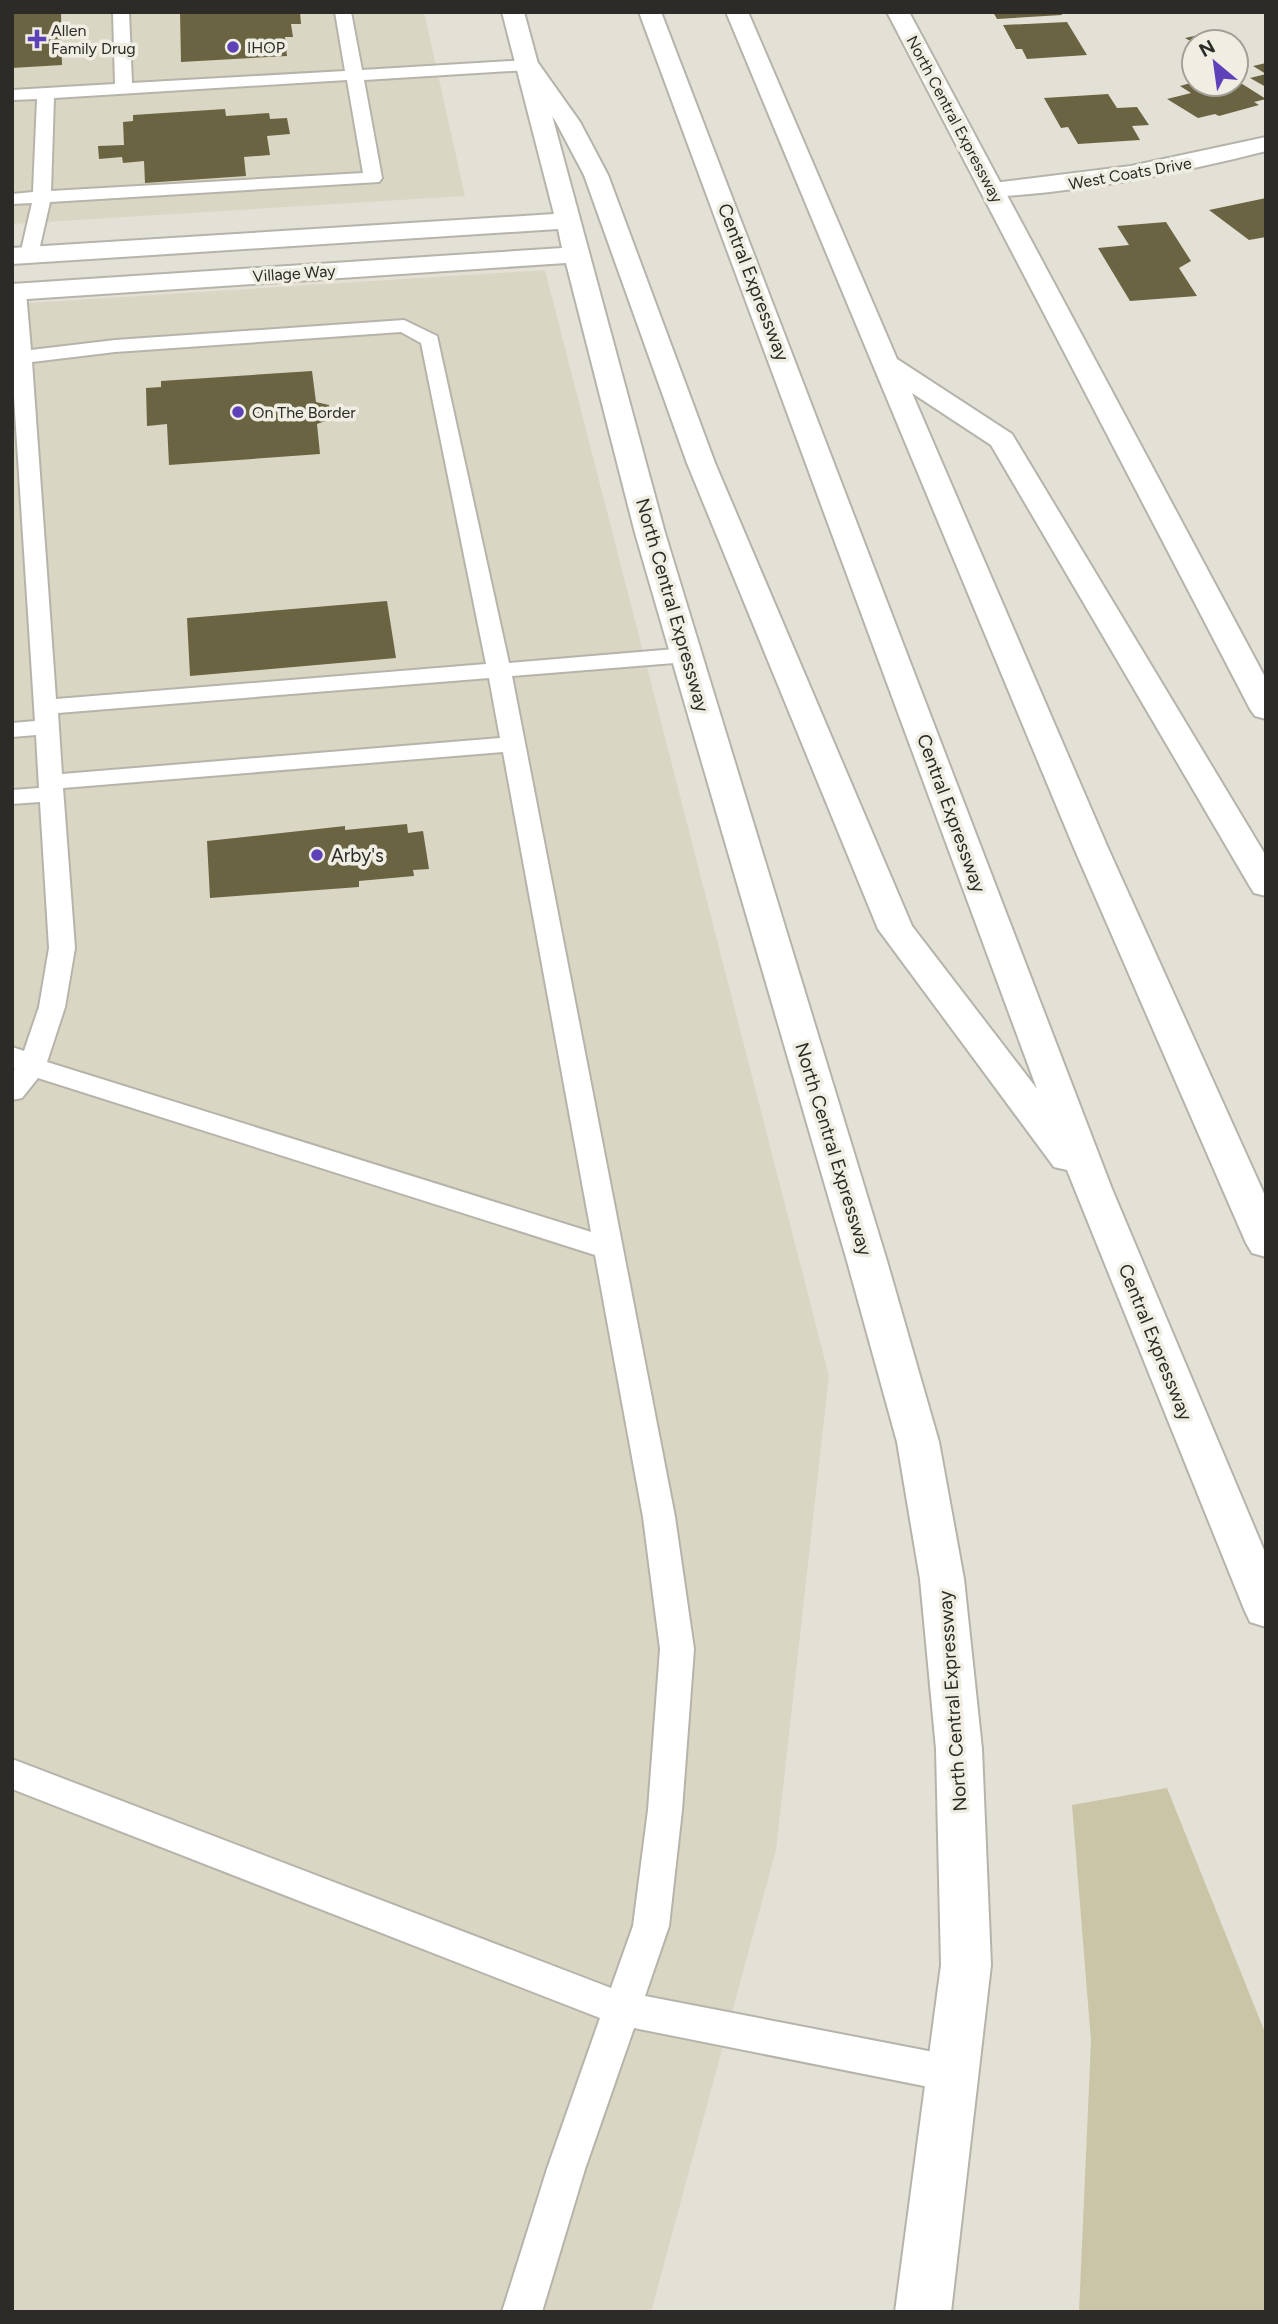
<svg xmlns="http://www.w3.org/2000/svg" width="1278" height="2324" font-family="Figtree,sans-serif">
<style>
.built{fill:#dad6c4}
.green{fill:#cbc5a7}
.building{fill:#6b6442}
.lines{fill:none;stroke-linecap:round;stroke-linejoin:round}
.lane-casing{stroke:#b6b4aa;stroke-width:4}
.street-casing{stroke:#b6b4aa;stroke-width:4}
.secondary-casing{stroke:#b6b4aa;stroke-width:4}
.highway-casing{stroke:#b6b4aa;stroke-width:4}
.lane{fill:#fff;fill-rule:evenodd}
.street{fill:#fff;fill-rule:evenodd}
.secondary{fill:#fff;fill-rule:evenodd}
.highway{fill:#fff;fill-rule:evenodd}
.poi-dot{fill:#5e41b9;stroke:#f0eee3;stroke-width:2.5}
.labels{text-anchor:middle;stroke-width:7;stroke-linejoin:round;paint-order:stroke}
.far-poi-label{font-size:16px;fill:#2c2b27;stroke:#f0eee3;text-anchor:start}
.far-street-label{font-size:16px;fill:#2c2b27;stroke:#f0eee3}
.street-label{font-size:19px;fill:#2c2b27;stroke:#f0eee3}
.poi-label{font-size:19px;fill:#2c2b27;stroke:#f0eee3;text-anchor:start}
</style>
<rect width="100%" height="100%" fill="#e3e1d6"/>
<path class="built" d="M12 12H424L465 196 12 224Z
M545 270 829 1376 776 1850 651 2312H12V304Z"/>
<path class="green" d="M1167 1788 1266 2035V2312H1079L1091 2041 1072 1805Z"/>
<path class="building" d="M61 12 62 65 12 68V13Z
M180 12H300L301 24H291L293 37H285L287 56 181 62Z
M993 12H1060L1062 15 997 19Z
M1067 22 1087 55 1027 59 1022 49H1016L1003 25Z
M1203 34 1217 42 1194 43 1185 38Z
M1266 63V87L1250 78 1266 74 1253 66Z
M1236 80 1266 99 1254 102 1259 105 1219 116 1215 114 1198 118 1167 99 1191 93 1180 86 1194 82 1236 84Z
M1108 94 1117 108 1137 107 1149 125 1132 126 1140 140 1078 144 1068 127 1061 128 1044 98Z
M225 109 226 116 269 113 270 119 287 118 290 134 267 136 270 155 244 157 246 176 145 183 144 161 123 163 122 157 99 159 98 146 124 145 123 122 133 121V115Z
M1266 198V237L1249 240 1209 210Z
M1166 222 1191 261 1179 268 1197 296 1130 301 1098 248 1129 245 1117 226Z
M312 371 316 402 329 405 331 419 317 424 320 454 169 465 167 424 147 426 146 388 161 387V381Z
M387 601 396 658 190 676 187 618Z
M407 824 408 833 423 831 429 869 413 870 414 876 359 881V887L210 898 207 841 345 826V830Z"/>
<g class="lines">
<g class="lane-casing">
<path id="lane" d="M113 12H129L132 83 345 71 335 12H351L362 70 528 60 536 65 528 70 364 80 382 178 379 182 50 202 38 255 29 261 22 259 20 255 32 203 12 204V194L33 192 37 99 12 100V90L115 84ZM347 80 363 173 51 191 54 98Z
M17 286 26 292 31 350 115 340 404 320 437 336 509 663 687 648 695 650 698 655 695 660 687 662 512 676 675 1517 694 1649 682 1810 669 1926 645 1996 954 2056 967 2061 973 2074 967 2087 954 2092 634 2028 585 2169 542 2312H502L547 2169 600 2018 12 1789V1759L611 1988 633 1926 648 1810 660 1649 643 1517 595 1255 38 1078 22 1098 12 1100V1073L15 1069 12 1068V1047L24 1051 39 1007 49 948 40 802 12 804V790L39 788 36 735 12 737V723L35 721 12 366V288ZM401 332 421 343 486 664 56 699 32 362 115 352ZM489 678 500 738 62 774 58 713ZM503 752 591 1232 47 1062 65 1007 75 948 63 788Z"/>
</g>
<g class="street-casing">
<path id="street" d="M1266 137V151C1176 174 1086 191 993 197L984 195 981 190 984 185 993 183 1131 166Z"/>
</g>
<g class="secondary-casing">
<path id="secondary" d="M502 12H524L665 533 887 1261 939 1442 964 1579 982 1749 991 1965 951 2312H895L941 1965 936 1749 920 1579 897 1442 847 1261 635 533 566 263 12 300V284L562 248 558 229 12 264V248L554 214Z
M887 12H909L1266 679V719L1255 716 1250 709Z"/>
</g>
<g class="highway-casing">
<path id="highway" d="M639 12H661L1112 1189 1266 1555V1627L1250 1622 1244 1609 1067 1170 1054 1167 878 929 687 463 584 175 556 122 517 65 520 60H536L580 122 608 175 715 463 912 926 1037 1089Z
M726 12H748L897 359 1012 434 1266 856V896L1254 893 1249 885 991 445 912 393 1108 848 1266 1198V1257L1252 1253 1246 1243 1074 848Z"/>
</g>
<use href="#lane" class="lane"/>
<use href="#street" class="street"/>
<use href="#secondary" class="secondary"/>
<use href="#highway" class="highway"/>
</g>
<g class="poi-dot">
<path d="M33.5 28.5h7v7h7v7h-7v7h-7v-7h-7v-7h7z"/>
<circle cx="233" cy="47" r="7"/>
<circle cx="238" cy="412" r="7"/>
<circle cx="317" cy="855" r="7"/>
</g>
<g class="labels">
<g class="far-poi-label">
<text x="51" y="36">Allen<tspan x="51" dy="18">Family Drug</tspan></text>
<text x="247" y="53">IHOP</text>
<text x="252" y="418">On The Border</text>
</g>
<g class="far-street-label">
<text transform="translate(955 119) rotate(62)" y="6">North Central Expressway</text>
<text transform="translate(1130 173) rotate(-10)" y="6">West Coats Drive</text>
<text transform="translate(294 273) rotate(-4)" y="6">Village Way</text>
</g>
<g class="street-label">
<text transform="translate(754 282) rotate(69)" y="7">Central Expressway</text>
<text transform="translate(673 605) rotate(74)" y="7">North Central Expressway</text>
<text transform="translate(952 813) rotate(70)" y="7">Central Expressway</text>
<text transform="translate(834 1149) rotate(73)" y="7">North Central Expressway</text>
<text transform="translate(1156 1342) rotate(68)" y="7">Central Expressway</text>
<text transform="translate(952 1701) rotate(-94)" y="7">North Central Expressway</text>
</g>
<g class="poi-label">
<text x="331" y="862">Arby's</text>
</g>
</g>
<rect width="1278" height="2324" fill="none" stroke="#2c2b27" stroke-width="28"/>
<g transform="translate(1215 63) rotate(331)"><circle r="33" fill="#f0eee3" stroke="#a2a098" stroke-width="2"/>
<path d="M0-5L12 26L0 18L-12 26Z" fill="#5e41b9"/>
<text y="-10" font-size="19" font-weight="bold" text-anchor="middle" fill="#2c2b27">N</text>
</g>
</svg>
